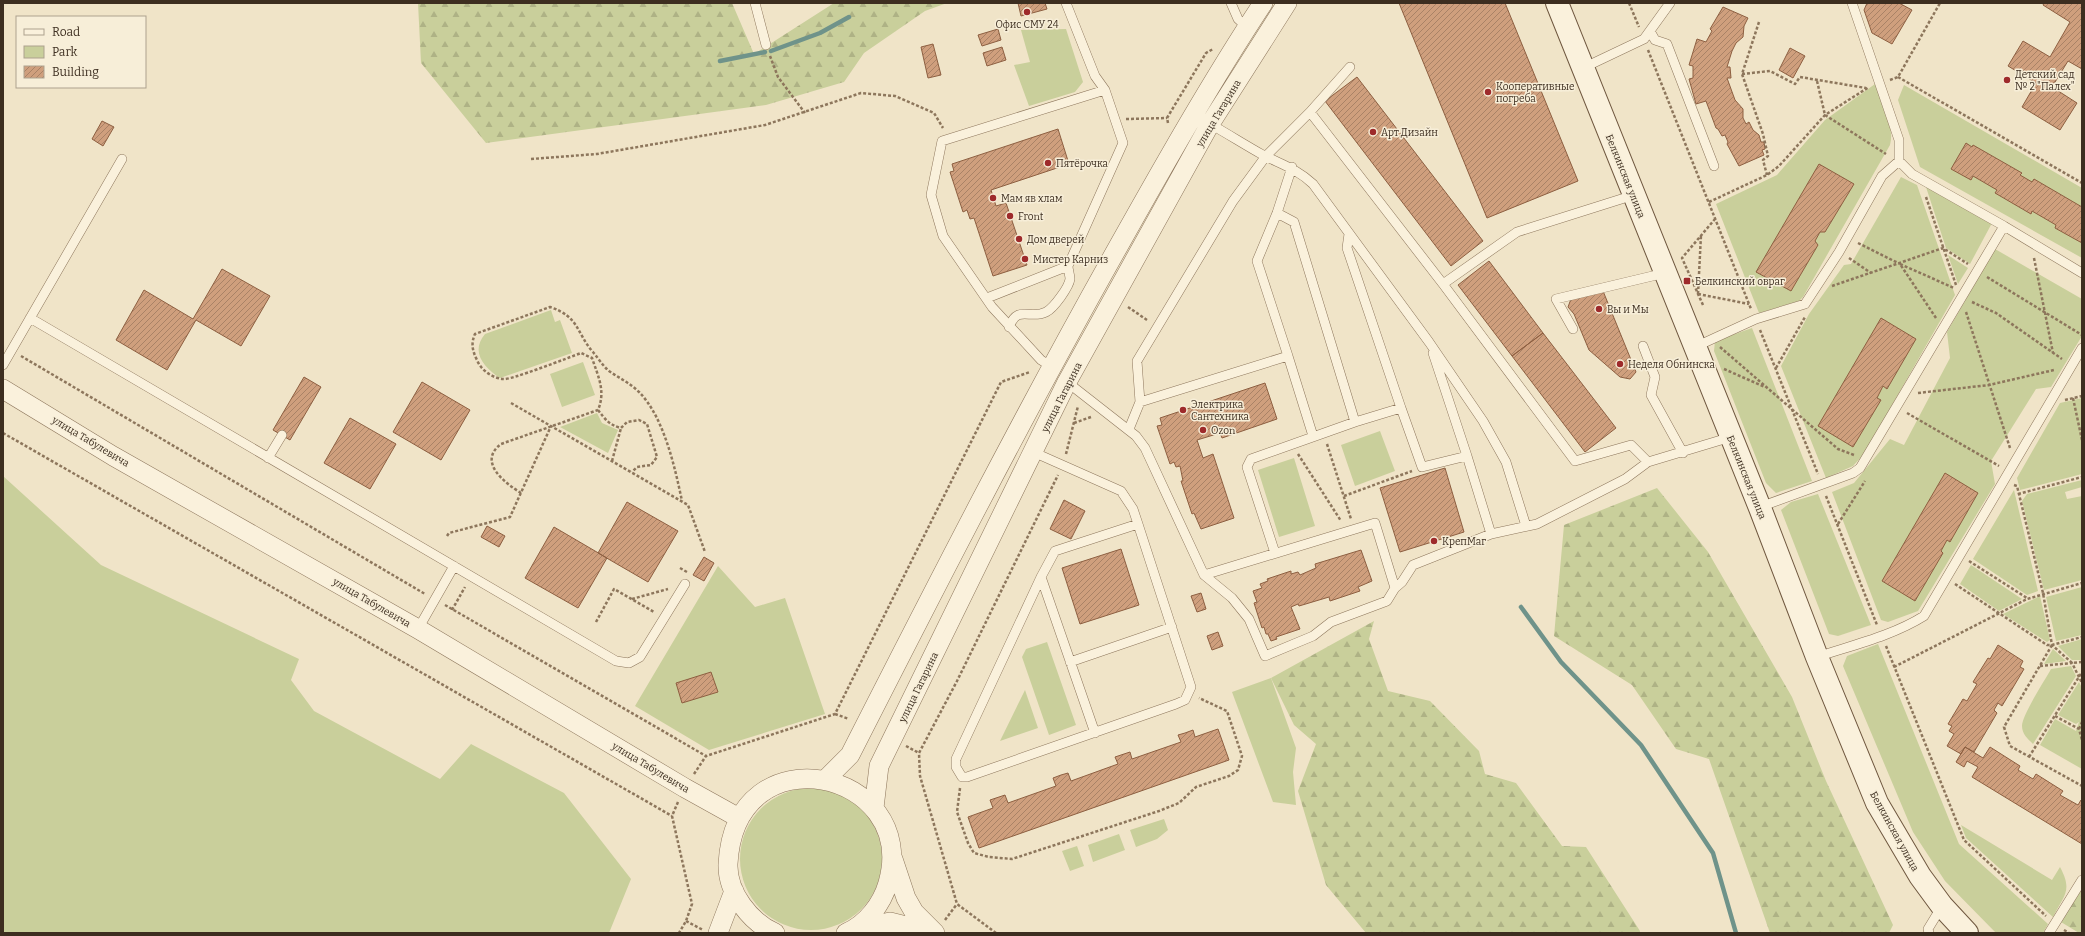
<svg xmlns="http://www.w3.org/2000/svg" width="2085" height="936" font-family="Bitter,serif">
<style>
.green{fill:#c9cf9b}
.forest{fill:url(#forest-firs)}
.lines{fill:none;stroke-linecap:round;stroke-linejoin:round}
.stream{stroke:#6f938a;stroke-width:4.5}
.building{fill:url(#building-hatch);stroke:#8d5f41}
.lane-casing{stroke:#8d765c;stroke-width:10}
.street-casing{stroke:#8d765c;stroke-width:20}
.secondary-casing{stroke:#6f573f;stroke-width:24}
.path{stroke:#8d765c;stroke-width:2.5;stroke-dasharray:3 2;stroke-linecap:butt}
.lane{stroke:#faf1dc;stroke-width:9}
.street{stroke:#faf1dc;stroke-width:19}
.secondary{stroke:#faf1dc;stroke-width:22}
.poi-dot{fill:#9e2a2b;stroke:#f7eed8;stroke-width:1.5}
.labels{text-anchor:middle;stroke-width:3;stroke-linejoin:round;paint-order:stroke}
.poi-label{font-size:10px;fill:#3d2e20;stroke:#f7eed8;text-anchor:start}
.street-label{font-size:10px;fill:#3d2e20;stroke:#f7eed8}
</style>
<defs>
<pattern id="forest-firs" width="22" height="20" patternUnits="userSpaceOnUse"><rect width="22" height="20" fill="#c9cf9b"/><path d="M5 1l3.5 6h-7zM16 11l3.5 6h-7z" fill="#aeb285"/></pattern>
<pattern id="building-hatch" width="6" height="6" patternUnits="userSpaceOnUse"><rect width="6" height="6" fill="#cf9f7d"/><path d="M-1 1l2-2M0 6l6-6M5 7l2-2" fill="none" stroke="#a98266"/></pattern>
</defs>
<rect width="100%" height="100%" fill="#f0e4c8"/>
<path class="green" d="M1066 29 1083 82 1075 92 1029 106 1014 65 1030 62 1021 30Z
M1875 84C1882 102 1895 126 1890 145L1803 297 1799 301 1759 313 1716 204 1777 175 1825 120Z
M1904 85 2082 188V258L1920 167 1898 100Z
M1901 177 1917 185 1955 295 1864 454 1853 466 1826 478 1781 366 1809 314 1844 265 1851 264Z
M1925 184 1992 223 1970 264 1946 248Z
M1995 249 2082 299V336L2051 387 2036 389 1991 461 1995 484 1918 611 1888 622 1881 620 1832 492 1854 483 1890 439 1904 445 1950 358 1947 332Z
M1948 255 1968 268 1958 284Z
M551 310 555 322 560 320 572 353 500 378C484 367 470 352 485 334Z
M1752 328 1812 481 1776 493 1766 483 1714 351 1715 341Z
M583 362 595 395 562 407 550 374Z
M2082 398V474L2020 490 2017 478 2060 403Z
M597 413 602 423 618 430 608 453 560 427Z
M1380 431 1395 471 1355 486 1341 445Z
M1294 458 1315 526 1279 537 1258 470Z
M3 476 101 565 299 659 291 680 314 711 440 779 471 744 564 793 631 879 609 933H3Z
M2082 480V487L2065 492 2067 499 2082 496V580L2044 590 2022 501 2027 494Z
M2014 490 2038 591 2027 595 1973 559Z
M1818 494 1871 625 1838 636 1829 634 1781 510 1791 502Z
M1971 565 2022 599 1999 611 1960 584Z
M718 566 755 607 785 598 825 714 709 750 635 706Z
M2082 587V635L2056 641 2046 597Z
M2040 596 2050 640 2047 642 2003 614Z
M2082 639V660H2072L2058 646Z
M1047 642 1076 725 1049 735 1022 657 1026 649Z
M1878 644 1959 844 2048 924 2043 933H1996L1945 881 1913 832 1843 666 1847 656Z
M2053 649 2066 661 2044 664Z
M2071 666 2076 676 2033 744C2028 739 2022 734 2022 726 2022 715 2045 680 2051 669Z
M1271 678 1296 748 1293 772 1296 805 1273 802 1232 692Z
M2079 682 2082 688V769L2040 745 2055 719 2076 731 2079 722 2076 724 2058 715Z
M1025 690 1038 728 1000 741Z
M740 859a71 71 0 1 1 142 0a71 71 0 1 1-142 0Z
M1164 819 1168 830 1157 839 1136 847 1130 830Z
M1961 825 2052 880 2060 867C2073 891 2064 895 2053 917L1966 838Z
M1119 834 1125 850 1093 862 1088 845Z
M1077 846 1084 866 1070 871 1062 851Z"/>
<path class="forest" d="M418 3H732L754 54 834 3H947L925 11 864 53 844 82 766 105 486 143 421 63Z
M1657 488 1708 552 1792 697 1826 781 1893 925 1889 933H1770L1709 759 1676 749 1632 685 1554 636 1564 525Z
M1374 621 1369 639 1388 691 1430 701 1479 751 1485 774 1516 783 1562 846 1586 847 1640 931V933H1366L1326 885 1298 791 1316 744 1294 725 1271 678Z
M2082 889V933H2079L2061 922Z"/>
<g class="lines">
<path class="stream" d="M771 51 820 33 849 17
M720 61 765 52
M1521 607 1561 662 1641 745 1713 853 1736 933"/>
</g>
<path class="building" d="M1018 3H1045L1047 9 1021 16Z
M1399 3H1505L1578 181 1487 218Z
M1867 3H1899L1912 10 1892 44 1872 33 1864 10Z
M2044 3H2082V69L2068 61 2052 87 2077 103 2060 130 2022 107 2036 83 2008 66 2023 41 2050 57 2070 22 2043 5Z
M1723 7 1748 18 1744 26 1743 37 1736 43 1732 51 1727 67H1730L1731 78H1727L1735 100 1743 109V118L1746 124 1749 122 1753 130 1759 135 1761 142H1764L1765 149 1762 150 1764 155 1739 166 1727 144 1728 142 1725 135 1722 136 1718 129 1716 128 1706 101 1696 104 1689 79 1693 78V66L1689 65 1697 39 1706 42 1712 31 1710 29Z
M998 29 1001 40 982 46 978 35Z
M933 44 941 75 928 78 921 47Z
M1002 47 1006 60 987 66 983 53Z
M1790 48 1805 56 1793 78 1779 70Z
M1357 77 1483 241 1451 266 1325 101Z
M102 121 114 127 103 146 92 139Z
M1058 129 1069 164 991 190 996 206 1006 203 1027 265 993 276 974 218 970 219 967 210 963 212 950 172 954 171 952 164Z
M1966 143 1972 147 1973 145 2022 173 2020 175 2032 182 2034 179 2082 207V243L2055 228 2056 225 2032 211 2031 214 1995 193 1997 190 1973 176 1971 180 1951 169Z
M1819 164 1854 184 1825 232H1820L1815 241 1818 245 1791 291 1756 272Z
M1489 261 1543 333 1512 356 1458 285Z
M222 269 270 296 241 346 196 320 167 370 116 340 144 290 193 319Z
M1603 291 1636 372 1630 379 1620 377 1589 350 1574 314 1568 307 1571 299Z
M1881 318 1916 339 1887 389 1883 386 1877 398 1881 400 1853 447 1818 426Z
M1543 333 1616 428 1585 452 1512 356Z
M304 377 321 387 290 440 273 430Z
M422 382 470 410 441 460 393 432Z
M1265 383 1277 419 1222 438 1220 433 1197 440 1203 458 1213 454 1234 518 1201 529 1194 513 1192 514 1181 481H1183L1180 466 1176 467 1174 462 1170 464 1157 426 1162 425 1160 418Z
M350 418 396 444 370 489 324 463Z
M1445 468 1464 532 1400 552 1380 488Z
M1945 473 1978 493 1950 542 1947 540 1941 551 1943 553 1915 601 1882 581Z
M1064 500 1085 511 1071 539 1050 529Z
M627 502 678 531 648 582 598 553Z
M487 526 505 536 499 547 481 537Z
M554 527 607 558 578 608 525 578Z
M1121 549 1139 605 1080 624 1062 568Z
M1361 550 1372 581 1358 587 1360 591 1330 601 1329 597 1299 606 1298 604 1291 607 1300 629 1276 637 1277 639 1271 641 1268 634H1266L1264 627 1262 628 1254 603 1257 602 1253 591 1262 588 1260 584 1268 581 1267 579 1291 571V574L1298 572 1300 575 1316 568 1315 564Z
M704 557 714 563 704 581 693 575Z
M1201 593 1206 609 1197 612 1191 596Z
M1218 632 1223 646 1212 650 1207 636Z
M1998 645 2023 661 2020 667 2024 669 2002 706 1998 703 1994 710 1997 713 1974 752 1965 747 1961 754 1947 746 1954 734 1949 731 1952 726 1948 724 1963 699 1967 701 1977 684 1973 682 1988 658 1990 659Z
M711 672 718 692 682 703 676 683Z
M1218 729 1229 760 979 848 968 817 993 808 990 800 1005 795 1008 803 1056 786 1053 778 1061 775 1068 773 1071 781 1118 764 1115 757 1130 752 1132 759 1181 742 1178 735 1185 733 1193 730 1195 737Z
M1965 747 1983 758 1990 747 2020 766 2018 770 2033 779 2036 774 2063 791 2060 795 2078 805 2081 800 2082 801V844L1972 777 1978 767 1967 761 1964 767 1956 762Z"/>
<g class="lines">
<g class="lane-casing">
<path id="lane" d="M755 3 766 45
M1066 3 1095 76 1105 90
M1231 3 1238 19 1247 27
M1852 3 1899 140V161
M1650 31 1655 40 1667 44 1714 166
M1350 67 1310 112 1443 284 1575 461 1631 445 1648 462
M1583 68 1644 39 1670 3
M1210 124C1228 134 1245 145 1263 155 1283 165 1297 169 1313 184L1429 342 1483 421 1506 462 1526 526
M1277 213 1294 222 1355 422
M1443 284 1517 232 1634 195
M987 298 1068 266 1123 143 1105 90 942 141 931 195 943 236 992 307 1041 360 1052 367
M30 318 616 661 629 663 640 657 685 584
M1009 327C1018 304 1030 320 1046 312 1054 308 1069 287 1070 279 1070 275 1068 270 1068 266
M1573 329 1556 299 1665 273
M1643 346 1655 377 1651 395 1683 453
M1695 347 1756 319 1805 304 1839 252 1882 176 1899 161 1912 174 2004 226
M1433 353 1467 456
M1288 356 1257 261 1277 213 1292 167
M3 365 122 159
M1067 382 1136 436 1145 448 1204 575 1232 598 1249 619 1265 656 1313 636 1331 622 1387 601 1395 588 1402 582 1413 565 1491 534 1537 524 1625 479 1648 462 1731 437
M1140 402 1288 356 1313 436
M1401 408 1422 467 1467 456 1491 534
M1129 429 1140 402 1137 361 1233 201 1266 156 1310 112
M1033 452 1121 491 1133 509 1138 524 1191 687 1185 700 1176 704 967 777H962L956 767V759L1041 577 1055 551 1138 524
M268 458 282 435
M1760 507 1853 473 1860 468 2004 226 2082 273
M1275 553 1247 467 1251 459 1355 422 1401 408 1347 248 1349 234
M1204 575 1375 523 1395 588
M1041 577 1095 733
M418 629 454 566
M1817 657C1853 645 1892 636 1924 616L2082 348
M1070 662 1172 627
M1929 933 1928 929 1942 906
M2049 933 2082 880"/>
</g>
<g class="street-casing">
<path id="street" d="M3 389 113 456 418 629 685 788 739 818
M826 779 850 755C937 584 1024 414 1118 247 1164 165 1211 82 1263 3
M874 808 879 766 1067 382 1210 124 1287 3
M893 859 906 898 914 912 935 933
M855 930 890 922 934 933
M718 933 734 891
M775 933C750 922 727 892 728 864 735 728 920 770 888 883 882 904 866 925 846 933"/>
</g>
<g class="secondary-casing">
<path id="secondary" d="M1557 3 1760 508 1817 657 1877 803 1920 876 1942 906 1967 933"/>
</g>
<path class="path" d="M1629 3 1639 27
M1759 22 1742 74 1763 134 1768 156 1763 160 1767 175
M1648 50 1751 309
M770 56 778 77 805 113
M1742 74 1770 71 1795 84 1800 77 1866 88
M1898 77 2082 183
M1890 80 1898 77 1940 3
M1817 81 1825 115 1886 154
M1126 119 1167 118
M1168 123 1167 118 1206 53 1213 49
M531 159 597 154 765 125 861 93 895 96 934 113 943 128
M1926 197 1956 285
M1709 202 1767 175 1779 166 1825 115 1869 87
M1858 243 1900 264
M1849 258 1871 273
M2034 258 2053 353
M1987 277 2082 335
M1832 286 1943 248 1968 264
M1698 294 1701 235
M1698 294 1749 304
M1972 302 1996 313 2062 359
M1703 305 1682 258 1715 219
M1128 307 1147 320
M1966 312 2010 448
M1936 318 1900 264 1954 288
M1760 330 1818 474
M1720 347 1838 449 1854 455
M21 356 425 594
M1776 368 1805 317
M1724 369 1765 387
M1918 393 1989 385 2054 370
M2073 398 2082 440
M2065 400 2082 396
M511 403 688 505 705 552
M598 410C605 419 609 425 621 428L627 422 639 420 647 424 657 457 651 465 637 467 632 472
M1907 413 1999 466
M1074 423 1091 417
M3 433 672 816
M1327 444 1351 519
M1066 454 1078 406
M1298 454 1341 521
M612 461 621 428
M2014 485 2017 486 2043 593 2052 645 2072 663 2082 662
M521 493C505 483 477 462 501 444L598 410C606 391 598 376 592 358L581 353C570 357 509 381 503 379 492 378 481 370 477 360 472 350 471 343 475 334L550 307C580 317 576 333 593 352 598 358 603 366 609 371 619 378 630 383 639 392 664 417 675 468 682 501
M2018 494 2082 477
M1344 496 1412 471
M1826 496 1877 625
M1838 524 1865 481
M447 536 449 533 510 517 551 426
M1969 561 2027 598
M680 568 687 572
M1955 584 2047 645H2052L2082 637
M632 599 668 589
M445 605 706 756
M452 610 465 587
M596 622 614 589 654 612
M2052 645 2004 727 2010 746 2082 786
M1886 646 1964 840 2046 916
M2040 666 2072 663 2082 683
M1894 667 2027 599 2082 583
M835 714 849 719
M2055 716 2079 729 2082 740
M2079 729 2082 722
M906 746 919 753
M2029 757 2082 672
M694 774 706 756 835 714 1001 382 1030 372
M960 788 957 812 968 843 974 853 989 857 1012 859 1159 811 1179 803 1196 787 1229 776 1238 770 1242 756 1227 711 1199 698
M678 802 672 816 692 904 686 921 679 933
M945 920 957 904
M686 921 703 930
M2064 930 2069 933
M996 933 957 904 920 776 919 753 957 681 1058 475"/>
<use href="#lane" class="lane"/>
<use href="#street" class="street"/>
<use href="#secondary" class="secondary"/>
</g>
<g class="poi-dot">
<circle cx="1027" cy="12" r="4"/>
<circle cx="2007" cy="80" r="4"/>
<circle cx="1488" cy="92" r="4"/>
<circle cx="1373" cy="132" r="4"/>
<circle cx="1048" cy="163" r="4"/>
<circle cx="993" cy="198" r="4"/>
<circle cx="1010" cy="216" r="4"/>
<circle cx="1019" cy="239" r="4"/>
<circle cx="1025" cy="259" r="4"/>
<rect x="1683" y="277" width="8" height="8" rx="2"/>
<circle cx="1599" cy="309" r="4"/>
<circle cx="1620" cy="364" r="4"/>
<circle cx="1183" cy="410" r="4"/>
<circle cx="1203" cy="430" r="4"/>
<circle cx="1434" cy="541" r="4"/>
</g>
<g class="labels">
<g class="poi-label">
<text x="1027" y="28" text-anchor="middle">Офис СМУ 24</text>
<text x="2015" y="78">Детский сад<tspan x="2015" dy="12">№ 2 "Палех"</tspan></text>
<text x="1496" y="90">Кооперативные<tspan x="1496" dy="12">погреба</tspan></text>
<text x="1381" y="136">Арт Дизайн</text>
<text x="1056" y="167">Пятёрочка</text>
<text x="1001" y="202">Мам яв хлам</text>
<text x="1018" y="220">Front</text>
<text x="1027" y="243">Дом дверей</text>
<text x="1033" y="263">Мистер Карниз</text>
<text x="1695" y="285">Белкинский овраг</text>
<text x="1607" y="313">Вы и Мы</text>
<text x="1628" y="368">Неделя Обнинска</text>
<text x="1191" y="408">Электрика<tspan x="1191" dy="12">Сантехника</tspan></text>
<text x="1211" y="434">Ozon</text>
<text x="1442" y="545">КрепМаг</text>
</g>
<g class="street-label">
<text transform="translate(1218 113) rotate(-59)" y="4">улица Гагарина</text>
<text transform="translate(1626 176) rotate(68)" y="4">Белкинская улица</text>
<text transform="translate(1061 397) rotate(-63)" y="4">улица Гагарина</text>
<text transform="translate(91 441) rotate(31)" y="4">улица Табулевича</text>
<text transform="translate(1747 477) rotate(68)" y="4">Белкинская улица</text>
<text transform="translate(372 602) rotate(30)" y="4">улица Табулевича</text>
<text transform="translate(918 687) rotate(-64)" y="4">улица Гагарина</text>
<text transform="translate(651 767) rotate(31)" y="4">улица Табулевича</text>
<text transform="translate(1895 831) rotate(61)" y="4">Белкинская улица</text>
</g>
</g>
<rect width="2085" height="936" fill="none" stroke="#3d2e20" stroke-width="8"/>
<rect x="16" y="16" width="130" height="72" fill="#f7eed8" stroke="#ada18e"/>
<rect x="24" y="29" width="20" height="6" fill="#faf1dc" stroke="#ada18e"/>
<text x="52" y="36" font-size="12" fill="#3d2e20">Road</text>
<rect x="24" y="46" width="20" height="12" fill="#c9cf9b" stroke="#ada18e"/>
<text x="52" y="56" font-size="12" fill="#3d2e20">Park</text>
<rect x="24" y="66" width="20" height="12" fill="url(#building-hatch)" stroke="#ada18e"/>
<text x="52" y="76" font-size="12" fill="#3d2e20">Building</text>
</svg>
